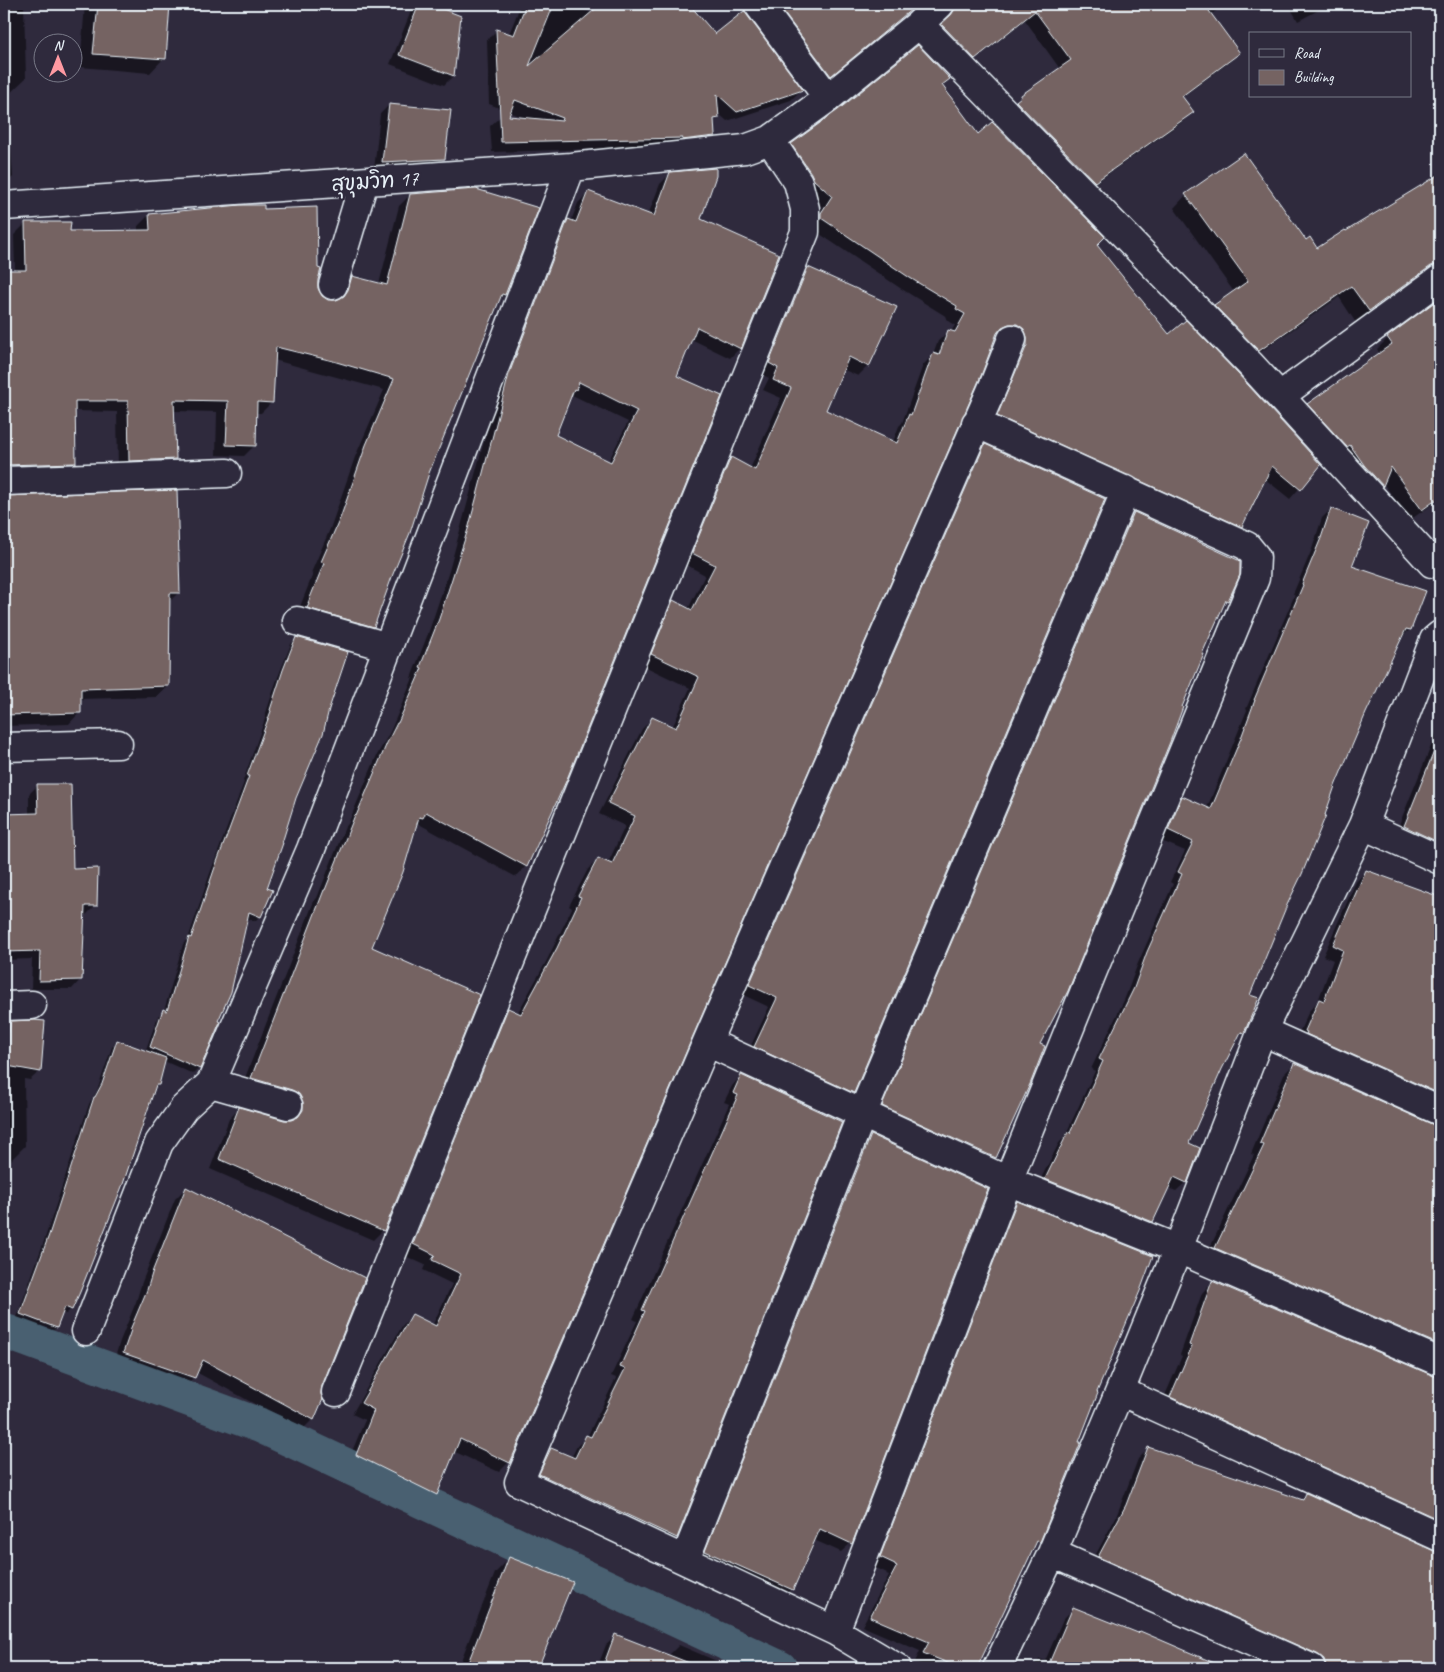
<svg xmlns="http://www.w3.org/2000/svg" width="1444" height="1672" font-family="Caveat,'Playpen Sans Thai',sans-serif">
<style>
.shadow{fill:#0007;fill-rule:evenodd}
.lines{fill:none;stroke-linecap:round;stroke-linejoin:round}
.canal{stroke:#486171;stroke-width:35}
.building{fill:#756362;stroke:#e8f1f8;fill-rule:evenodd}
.minor-casing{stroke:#e8f1f8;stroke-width:31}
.minor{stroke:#2f2a3d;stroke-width:28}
.labels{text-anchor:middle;stroke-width:4.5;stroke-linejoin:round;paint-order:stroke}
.street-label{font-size:21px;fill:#e8f1f8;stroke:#2f2a3d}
</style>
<rect width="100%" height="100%" fill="#2f2a3d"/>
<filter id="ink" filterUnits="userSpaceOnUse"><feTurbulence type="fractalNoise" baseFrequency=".02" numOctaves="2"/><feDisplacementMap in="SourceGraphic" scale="10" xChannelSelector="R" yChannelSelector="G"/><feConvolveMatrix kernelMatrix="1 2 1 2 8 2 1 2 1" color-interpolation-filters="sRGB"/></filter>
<g filter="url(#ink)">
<path class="shadow" d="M4 4H24L26 78 7 96H4Z
M85 4H169L164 58 150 73 80 67Z
M418 4H427L460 17 453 76 444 85 390 64 411 11Z
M521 4H569L592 13 603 4H688L715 36 801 90 791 100 727 121 718 113V117L713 122 714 136 704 146 492 152 490 126 501 116 525 118 489 104 487 40 497 30 509 34Z
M759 4H916L897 22 820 85Z
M942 4H1227L1210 15 1239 53 1228 63 1182 97 1192 112 1182 122 1084 191 1011 107 1021 96 1060 69 1025 20 964 68 932 35 941 26 945 19V10Z
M1288 4H1330L1298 21Z
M949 79 941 86 978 136 1095 245 1169 336 1320 465 1290 499 1265 479 1241 526 1231 536 988 426 1007 334 996 335 692 1035 509 1462 499 1472 453 1451 436 1494 425 1504 346 1466 365 1420 352 1414 402 1326 412 1315 432 1326 452 1284 423 1270 425 1265 403 1255 498 1020 508 1010 517 1014 547 960 572 908 569 906 588 869 599 859 608 863 625 826 599 814 642 729 653 718 672 728 690 688 642 665 663 612 673 602 688 609 705 575 683 563 721 469 731 459 750 469 781 398 763 390 769 378 759 373 798 278 808 268 868 366 858 376 842 369 824 411 893 442 899 426 902 423 923 365 933 355 938 341 949 331 951 332 955 325 946 319 947 317 900 288 811 228V224L822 207 804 190 782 155 792 145Z
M389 105 444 158 435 167 374 170 380 114Z
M4 134H10L13 177 4 185Z
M1440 171V211L1415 225 1439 264 1426 276 1417 278 1356 323 1339 297 1246 362 1203 318 1215 306 1234 292 1174 208 1186 195 1306 241 1317 250 1426 184Z
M670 174 699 219 740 348 730 358 691 339 676 377 526 866 516 877 417 823 371 947 383 1230 373 1240 210 1169 229 1119 239 1109 284 1121H293V1113L241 1088 314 901 317 898 345 827 348 824 377 755 390 732 413 678H411L429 631 449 571 499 386 558 231 568 220 571 221 578 203 589 192 648 215 660 184ZM570 394 628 422 608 462 554 436Z
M410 195 504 295 498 301 428 473 372 626 361 637 297 614 313 574 311 573 330 529 355 457 384 390 274 360 272 402 261 413H256L255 445 244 456 216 455 217 412 173 411 175 459 164 470 118 471 117 412 74 411 75 462 64 473 4 476V271H15L14 235 25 224 69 232 138 231V226L149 215 263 211 317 280 316 288 321 297 328 301H338L341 289 352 278 379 284 399 206Z
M1440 299V499L1410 520 1383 483 1371 497 1297 415 1308 404 1380 354 1377 349 1388 338Z
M985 446 853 1092 844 1101 746 1056 769 1007 741 994 976 455Z
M176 492 179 592 169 602 168 686 156 697 80 699V712L69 724 4 726V498Z
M1331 509 1351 567 1410 629 1400 639 1365 713 1248 996 1243 1032 1235 1040 1187 1144 1186 1182 1176 1191 1168 1188 1152 1221 1142 1231 1036 1188 1059 1143 1064 1138 1095 1071 1091 1069 1125 998 1138 963 1173 884 1170 882 1185 851 1159 840 1173 807 1182 798 1207 808 1247 710 1246 709 1295 594H1293L1312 549 1322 518Z
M1134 513 1227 600 1223 605 1201 655 1039 1045 995 1158 986 1167 874 1115 1125 523Z
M296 638 295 797 266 889 260 916 255 921 246 918 199 1068 193 1074 164 1061 157 1085 154 1088 71 1309 66 1314 62 1313 56 1328 50 1333 16 1320 44 1241 89 1104 97 1091 112 1047 117 1042 145 1052 158 1016 164 1011 183 944 188 939 209 876 244 782 243 781 266 716H265L276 682 291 644Z
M1440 724V860L1394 837Z
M38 785 71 870 95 906 86 915H84L81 979 72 989H31L32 959 4 960V815H29V794Z
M1366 871 1440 898V1111L1295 1041 1309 1011 1318 1001 1333 960 1323 956 1356 882Z
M10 1023 40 1071 30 1080 24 1079 25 1146 9 1162H4V1029Z
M1294 1064 1433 1126 1440 1128V1362L1205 1258 1254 1155 1251 1154 1284 1074Z
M741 1076 841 1122 676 1538 666 1547 531 1484 542 1458 551 1449 571 1458 577 1446 587 1437 616 1378 611 1376 637 1321 633 1319 729 1104 724 1102 732 1086Z
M871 1136 851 1543 841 1552 814 1540 792 1589 783 1598 697 1561 862 1146Z
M186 1188 313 1419 302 1430 196 1372 194 1377 183 1388 113 1364 120 1341 136 1302 142 1282 175 1199Z
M1017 1203 1095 1393 1039 1541 1032 1548 976 1668H929L915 1662 920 1651 862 1626 889 1575 886 1574 887 1573 872 1566 1008 1212Z
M1212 1282 1433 1378 1440 1379V1537L1160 1407 1182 1356 1180 1355 1202 1293Z
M1149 1448 1300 1501 1306 1495 1434 1553H1440V1668H1312L1089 1567 1116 1517 1138 1459Z
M510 1558 571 1582 537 1668H458L495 1573Z
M1074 1608 1138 1635 1140 1632 1223 1668H1031L1040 1659 1045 1661 1063 1619Z
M616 1636 668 1656 679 1645 733 1668H597L606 1645Z"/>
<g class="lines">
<path class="canal" d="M4 1331 259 1425 780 1668"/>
</g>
<path class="building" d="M98 4H170L166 59 93 54Z
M419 4H430L461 16 454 76 399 55Z
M526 4H554L529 66 601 4H689L715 34 744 11 803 90 737 112 717 94 719 118 714 119 715 136 682 140 683 138 501 142 499 94 498 93 499 92 496 29 514 35ZM515 100 563 118 562 121 509 116Z
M777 4H918L831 76Z
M955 4H1204L1240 53 1182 96 1194 112 1095 182 1016 101 1021 97V95L1071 60 1035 11 975 59 941 24 951 15 955 9Z
M918 45 950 79 942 85 978 134 992 122 1105 237 1097 245 1169 334 1186 320 1239 375 1321 465 1301 490 1272 466 1242 527 997 416 1027 345V337L1024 329 1017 324H1009L1002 327 997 333 981 376 693 1036 510 1463 460 1439 437 1495 356 1455 374 1410 361 1403 412 1314 436 1326 461 1274 432 1260 435 1255 413 1244 508 1008 521 1014 557 948 581 897 578 896 598 858 612 864 635 816 608 803 652 717 676 728 699 677 651 654 673 600 692 610 715 565 692 553 731 457 755 470 791 388 773 380 778 368 769 363 808 267 897 307 869 367 849 357 826 410 897 443 909 414 911 415 933 353 939 355 948 330 955 332 965 314 956 309 957 306 910 278 821 218V213L832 196 814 180 811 173 791 144 838 110Z
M389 104 451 110 445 159 382 162Z
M1244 153 1306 240 1310 237 1317 248 1345 230 1346 231 1440 174V264L1431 266 1369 311 1351 286 1259 351 1214 305 1248 281 1185 194Z
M716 168V176L701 219 779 254 741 349 697 327 677 376 722 396 567 779 527 867 426 812 423 818 419 817 403 872 372 947 480 995 384 1231 219 1159 239 1107 284 1120H291L298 1117 303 1110V1102L299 1094 292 1090 251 1078 324 890H325L355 815 356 816 387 743 397 723H398L422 668 420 667 439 619 469 526 509 374 568 219 576 222 588 191 654 216 670 172ZM579 382 637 411 611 462 556 435 574 389 576 390Z
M476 189 539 208 505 295 502 294 429 473 410 533 393 574 374 627 307 608 309 604 308 603 324 563 321 562 341 516 366 445 394 379 333 361 276 347 273 403 257 402 256 446 226 445 228 401 174 400 176 459 129 461 128 401H75L76 463 4 465V270H26L25 222H71L70 231 150 230 149 214 240 205H264V209L317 207 318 268 321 269 318 280V288L322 296 328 300H336L344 296 348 290 352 276 387 285 410 194Z
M1440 298V497L1422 510 1391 467 1383 486 1364 465 1350 445 1347 447 1307 404 1392 344 1387 337Z
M985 444 1105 499 854 1093 754 1047 777 998 749 985Z
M177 490 180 593H170L169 686 81 689V713L4 715V496Z
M1331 508 1369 523 1352 566 1426 591 1411 630 1406 629 1366 713 1335 786 1325 815H1326L1302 874 1287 905 1250 995 1259 998 1244 1033 1241 1032 1222 1069 1189 1143 1200 1148 1187 1183 1174 1177 1153 1222 1045 1179 1068 1132 1070 1133 1103 1061 1099 1059 1134 988 1147 952 1182 874 1178 872 1193 842 1168 830 1182 796 1211 809 1241 738 1255 700H1254L1303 585 1302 584 1321 538Z
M1134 512 1238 560 1240 562V575L1228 601 1226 600 1202 654H1204L1182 707H1183L1170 742 1068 991 1040 1044 1045 1046 1031 1082 996 1158 882 1106Z
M296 637 348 652 329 709 323 734 296 798 282 843H283L267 888 273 890 261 917 249 912 231 992 218 1021 220 1022 200 1069 150 1047 163 1009 167 1011 189 937 191 938 214 870 249 776H247L271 711 270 710 283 670Z
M1439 739H1440V843L1404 826Z
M37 784H71L73 869 98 868 97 906H85L82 980 39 981 40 951 4 952V814L38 813Z
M1366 870 1440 897V1094L1306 1034 1307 1032 1305 1031 1319 999 1324 1001 1343 950 1333 945Z
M34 1020 45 1021 41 1072 7 1066 10 1021Z
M117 1040 166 1058 159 1085H156L123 1184 80 1292 72 1310 65 1307 57 1328 20 1314 49 1235 94 1097H95L102 1084Z
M1294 1063 1434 1125 1440 1126V1345L1215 1248 1264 1145 1260 1143Z
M741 1075 842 1122 677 1538 539 1474 551 1448 575 1458 586 1435 591 1437 625 1369 620 1367 645 1311 642 1310 738 1095 733 1093Z
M871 1135 988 1189 852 1544 820 1529 793 1590 705 1551Z
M186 1187 365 1278 322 1386 321 1394 323 1399 314 1420 203 1360 195 1378 123 1353 131 1330H130L147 1290 153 1270Z
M1017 1201 1153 1256 1140 1291 1097 1392 1098 1393 1079 1442H1081L1040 1542 1037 1541 977 1668H960L923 1653 929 1642 870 1617 897 1566 895 1565V1564L880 1557Z
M1212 1281 1434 1376 1440 1377V1520L1170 1397 1192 1346 1189 1345Z
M1148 1447 1303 1500 1306 1493 1434 1551 1440 1552V1668H1326L1324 1659 1317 1654 1098 1557 1126 1505Z
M509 1557 573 1582 538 1668H466Z
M1073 1607 1138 1633 1140 1631 1226 1668H1047Z
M615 1634 697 1666V1668H621L605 1661Z"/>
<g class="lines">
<g class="minor-casing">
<path id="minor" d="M758 4 828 98
M940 4 919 24 1250 364 1432 563
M4 206 571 167 745 149 770 140 828 98 919 24
M333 285 364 182
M1280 396 1440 279
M4 481 227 473
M297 621 388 647
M4 747 118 744
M1363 825 1440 860
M4 1006 32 1005
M1262 1031 1440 1111
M707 1042 1008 1181 1178 1249 1440 1362
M211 1083 288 1105
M86 1331 159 1143 184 1108 211 1083 311 849 571 167
M1120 1391 1440 1537
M336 1392 805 232V209L798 182 770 140
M1052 1553 1311 1668
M685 1560 862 1114 1126 490
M835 1631 1008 1181 1092 973 1255 578 1256 557 1247 546 976 423
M897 1668 835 1631 519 1482 707 1042 995 382 1012 339
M997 1668 1052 1553 1120 1391 1178 1249 1262 1031 1363 825 1434 640 1440 635"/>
</g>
<use href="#minor" class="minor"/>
</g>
</g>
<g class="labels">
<g class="street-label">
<text transform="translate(375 181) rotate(-4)" y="7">สุขุมวิท 17</text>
</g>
</g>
<rect width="1444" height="1672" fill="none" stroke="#2f2a3d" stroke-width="20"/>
<rect x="10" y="10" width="1424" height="1652" fill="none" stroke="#e8f1f8" stroke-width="2" filter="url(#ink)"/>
<rect x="1249" y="32" width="162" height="65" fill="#2f2a3d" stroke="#797a88"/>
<rect x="1259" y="49" width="25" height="8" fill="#2f2a3d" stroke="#797a88"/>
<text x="1294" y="58" font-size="15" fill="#e8f1f8">Road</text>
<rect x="1259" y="70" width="25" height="15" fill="#756362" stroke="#797a88"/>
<text x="1294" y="82" font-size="15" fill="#e8f1f8">Building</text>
<g transform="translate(58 58)"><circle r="24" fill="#2f2a3d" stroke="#797a88"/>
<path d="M0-4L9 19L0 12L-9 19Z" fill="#ff9aa2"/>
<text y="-8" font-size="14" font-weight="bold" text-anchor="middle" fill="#e8f1f8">N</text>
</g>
</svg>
